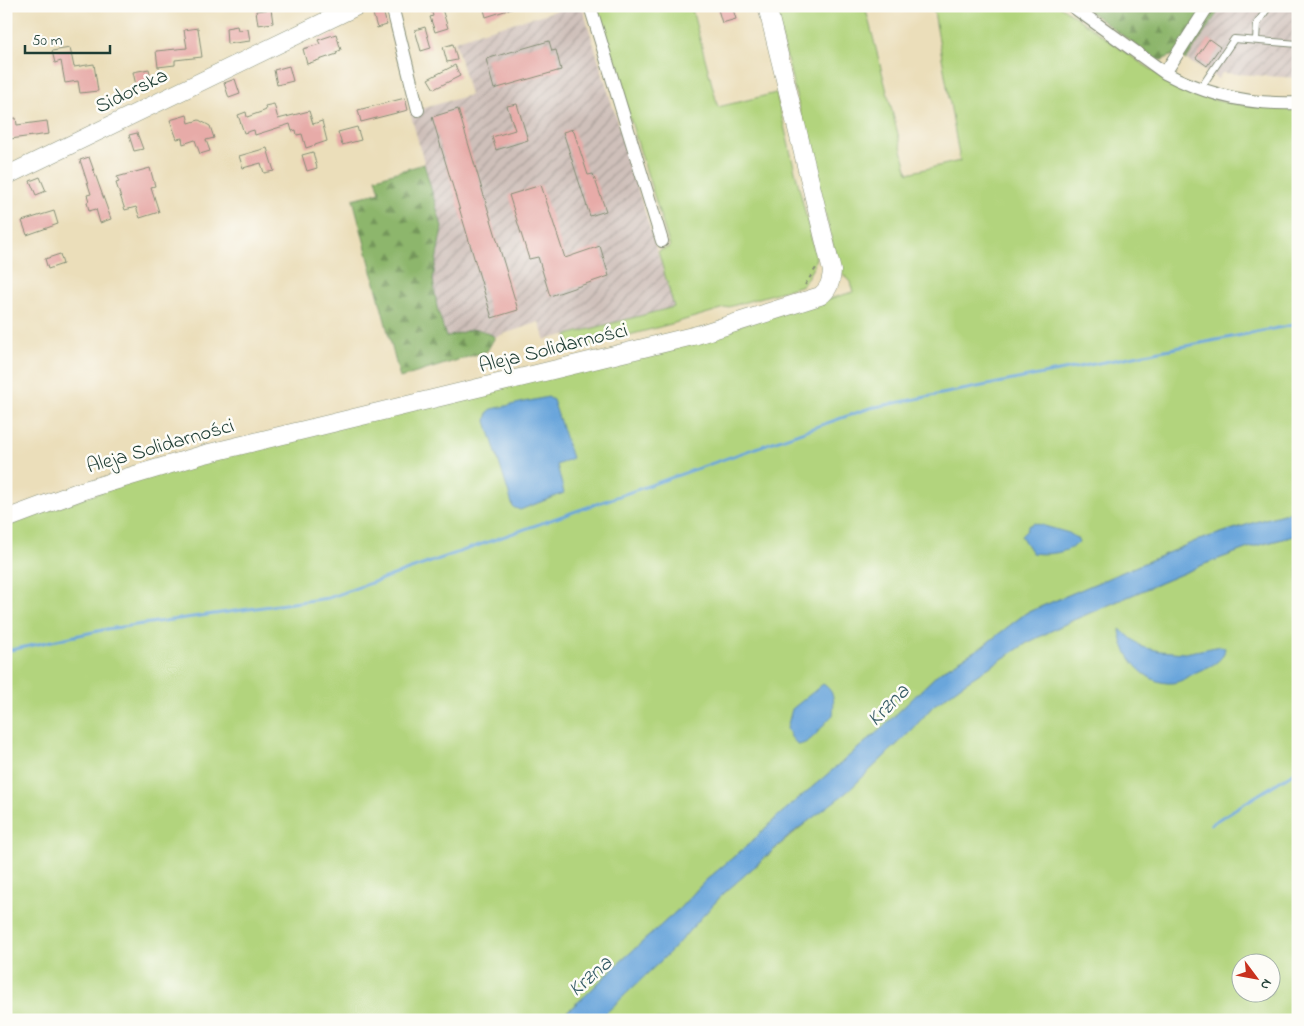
<svg xmlns="http://www.w3.org/2000/svg" width="1304" height="1026" font-family="'Indie Flower',sans-serif">
<style>
.industrial{fill:url(#industrial-furrows)}
.grass{fill:#b2d47d;stroke:#688858;fill-rule:evenodd}
.forest{fill:url(#forest-firs);stroke:#567a50}
.water{fill:#6aa6db;stroke:#447288}
.lines{fill:none;stroke-linecap:round;stroke-linejoin:round}
.stream{stroke:#6aa6db;stroke-width:3}
.building{fill:#e7aba8}
.lane-casing{stroke:#858e77;stroke-width:8}
.street-casing{stroke:#858e77;stroke-width:14}
.secondary-casing{stroke:#858e77;stroke-width:19}
.path{stroke:#858e77;stroke-width:2;stroke-dasharray:4 4;stroke-linecap:butt}
.lane{stroke:#fff;stroke-width:6}
.street{stroke:#fff;stroke-width:12}
.secondary{stroke:#fff;stroke-width:18}
.labels{text-anchor:middle;stroke-width:5;stroke-linejoin:round;paint-order:stroke}
.street-label{font-size:21px;fill:#1f3d34;stroke:#fdfcf7}
.water-label{font-size:22px;font-style:italic;fill:#365c66;stroke:#fdfcf7}
</style>
<defs>
<pattern id="industrial-furrows" width="10" height="10" patternUnits="userSpaceOnUse" patternTransform="scale(1.25)"><rect width="10" height="10" fill="#cfc0ba"/><path d="M-1 1l2-2M0 10L10 0M9 11l2-2" fill="none" stroke="#a79d98"/></pattern>
<pattern id="forest-firs" width="22" height="20" patternUnits="userSpaceOnUse" patternTransform="scale(1.25)"><rect width="22" height="20" fill="#8db66c"/><path d="M5 1l3.5 6h-7zM16 11l3.5 6h-7z" fill="#73955a"/></pattern>
</defs>
<rect width="100%" height="100%" fill="#fdfcf7"/>
<filter id="ink" filterUnits="userSpaceOnUse"><feTurbulence type="fractalNoise" baseFrequency=".02" numOctaves="2"/><feDisplacementMap in="SourceGraphic" scale="10" xChannelSelector="R" yChannelSelector="G"/><feConvolveMatrix kernelMatrix="1 2 1 2 8 2 1 2 1" color-interpolation-filters="sRGB"/></filter>
<filter id="wash" filterUnits="userSpaceOnUse"><feTurbulence type="fractalNoise" baseFrequency=".0096" numOctaves="4" result="noise"/><feDisplacementMap in="SourceGraphic" scale="20" xChannelSelector="R" yChannelSelector="G"/><feGaussianBlur stdDeviation="1.12" result="paint"/><feColorMatrix in="noise" values="0 0 0 0 0 0 0 0 0 0 0 0 0 0 0 0 0 1.4 0 .05"/><feComposite in="paint" operator="in"/></filter>
<g filter="url(#wash)">
<rect width="100%" height="100%" fill="#ebdeba"/>
<path class="industrial" d="M573 6H582L674 307 545 340 539 322 495 337 483 330 473 329 446 337 437 307 433 279 442 227 410 112 470 95 455 41 484 31Z
M1222 6H1298V78L1222 73 1218 79 1187 60Z"/>
<path class="grass" d="M595 6H691L718 107 776 93 816 257 814 266 803 285 671 324 572 350 567 335 674 307 658 251 670 247Z
M774 6H865L908 173 960 161 933 6H1060L1138 61 1184 90 1218 101 1243 105 1298 109V510L1262 520 1196 541 1026 613 983 646 940 672 881 729 778 816 749 844 705 881 680 908 619 963 585 996 557 1020H6V526L152 474 736 326 853 292 850 282 839 270Z
M1298 535V1020H597L669 953 722 895 740 879 820 811 847 792 911 731 933 706 963 684 1027 643 1071 621 1205 564 1248 548ZM1242 964H1272V994H1242Z"/>
<path class="forest" d="M1082 6H1222L1186 60 1173 55 1162 60H1156Z
M424 164 442 227 433 279 437 307 446 337C469 332 472 323 495 337L487 351 400 378 353 199 380 192 376 178Z"/>
<path class="water" d="M548 397 553 400 572 458 557 465 564 493 520 510 513 507 486 421 488 412 492 409Z
M1298 510V535L1248 548 1205 564 1071 621 1027 643 963 684 933 706 911 731 847 792 795 831 722 895 669 953 604 1015 597 1020H557L585 996 619 963 680 908 705 881 749 844 778 816 881 729 940 672 983 646 1026 613 1196 541 1262 520Z
M1034 523 1069 533 1078 539 1079 542C1067 554 1047 555 1032 553L1021 536 1027 530 1028 526Z
M1120 629 1142 647 1160 651 1185 653 1221 646 1225 648C1224 661 1211 666 1201 670 1191 674 1183 682 1172 683 1145 685 1121 655 1120 629Z
M823 684C836 692 834 703 833 715 822 724 814 743 798 745L791 737 787 728 792 709Z"/>
<g class="lines">
<path class="stream" d="M6 651 107 629 328 598 870 408 1298 324
M1211 824 1298 770"/>
</g>
<g id="blocks">
<path class="building" d="M430 6H441L448 28 435 32 430 17 433 16Z
M483 6H514V8L486 17Z
M717 6H732L736 19 722 23Z
M271 9 273 23 258 25 256 11Z
M383 11 387 25 377 28 373 14Z
M237 26 238 30 248 29 250 41 227 44 226 28Z
M425 27 431 48 421 51 415 30Z
M198 28 202 57 175 60V65L158 67 156 51 187 48 184 30Z
M336 34 341 50 336 52 337 54 307 64 303 49 320 44 318 40Z
M1209 39 1220 47 1207 66 1196 58Z
M549 41 552 51 556 50 561 70 494 89 486 59Z
M453 44 457 60 447 62 443 47Z
M70 48 74 67 94 64 98 91 80 93 78 81 65 83 61 61 55 63 52 51Z
M455 65 460 76 434 89 428 79Z
M289 66 293 81 277 85 274 70Z
M149 69 153 86 137 90 133 72Z
M235 79 240 94 229 98 224 83Z
M405 98 408 110 361 122 358 110Z
M274 104 278 119 309 111 313 124 322 121 327 141 306 148 302 134 297 135 296 130 292 131 290 124 255 135 254 130 244 133 238 115 246 112 247 117 264 111 266 110 265 106Z
M517 104 528 140 496 150 492 137 515 130 507 106Z
M458 109 518 310 492 318 432 117Z
M187 115 189 123 199 120 210 126 214 138 206 140 210 151 200 154 195 140 183 144 182 138 177 139 170 120Z
M16 118 17 125 47 121 49 134 10 139 7 119Z
M357 127 361 140 342 145 338 132Z
M573 129 588 175 593 174 606 211 590 216 563 132Z
M137 133 143 149 134 151 129 135Z
M267 148 274 171 264 173 261 163 243 168 239 156Z
M313 152 317 168 307 171 302 155Z
M89 157 111 219 100 223 96 209 89 211 87 202 89 201 87 195 91 194 80 160Z
M150 168 155 186 151 187 159 212 140 218 136 207 125 210 116 183 119 182 117 177Z
M40 177 46 191 36 195 30 181Z
M541 185 565 258 600 246 609 276 550 296 538 257 529 259 509 195Z
M54 211 58 224 27 235 22 221Z
M60 254 63 264 48 269 45 259Z"/>
</g>
</g>
<g filter="url(#ink)">
<use href="#blocks" fill-opacity="0" stroke="#858e77" stroke-width="1"/>
<g class="lines">
<g class="lane-casing">
<path id="lane" d="M1256 40 1257 24 1269 6
M1200 89 1234 39 1298 44"/>
</g>
<g class="street-casing">
<path id="street" d="M392 6 418 110
M590 6 662 241
M1072 6 1165 73C1206 95 1250 105 1298 103
M1165 73 1208 6"/>
</g>
<g class="secondary-casing">
<path id="secondary" d="M6 176 357 6
M6 519 81 491 205 454 697 335 820 296C829 290 831 281 832 271L767 6"/>
</g>
<path class="path" d="M805 285 816 268"/>
<use href="#lane" class="lane"/>
<use href="#street" class="street"/>
<use href="#secondary" class="secondary"/>
</g>
</g>
<g class="labels">
<g class="street-label">
<text transform="translate(131 90) rotate(-26)" y="7">Sidorska</text>
<text transform="translate(553 347) rotate(-14)" y="7">Aleja Solidarności</text>
<text transform="translate(160 445) rotate(-16)" y="7">Aleja Solidarności</text>
</g>
<g class="water-label">
<text transform="translate(887 704) rotate(-45)" y="8">Krzna</text>
<text transform="translate(589 975) rotate(-41)" y="8">Krzna</text>
</g>
</g>
<rect width="1304" height="1026" fill="none" stroke="#fdfcf7" stroke-width="25"/>
<g transform="translate(1256 978) rotate(122)"><circle r="24" fill="#fdfcf7" stroke="#a4b0a9"/>
<path d="M0-4L9 19L0 12L-9 19Z" fill="#c8321e"/>
<text y="-8" font-size="14" font-weight="bold" text-anchor="middle" fill="#1f3d34">N</text>
</g>
<path d="M25 45v8h85v-8" fill="none" stroke="#1f3d34" stroke-width="2.5"/>
<text x="32" y="45" font-size="15" fill="#1f3d34" stroke="#fdfcf7" stroke-width="4" paint-order="stroke">50 m</text>
</svg>
